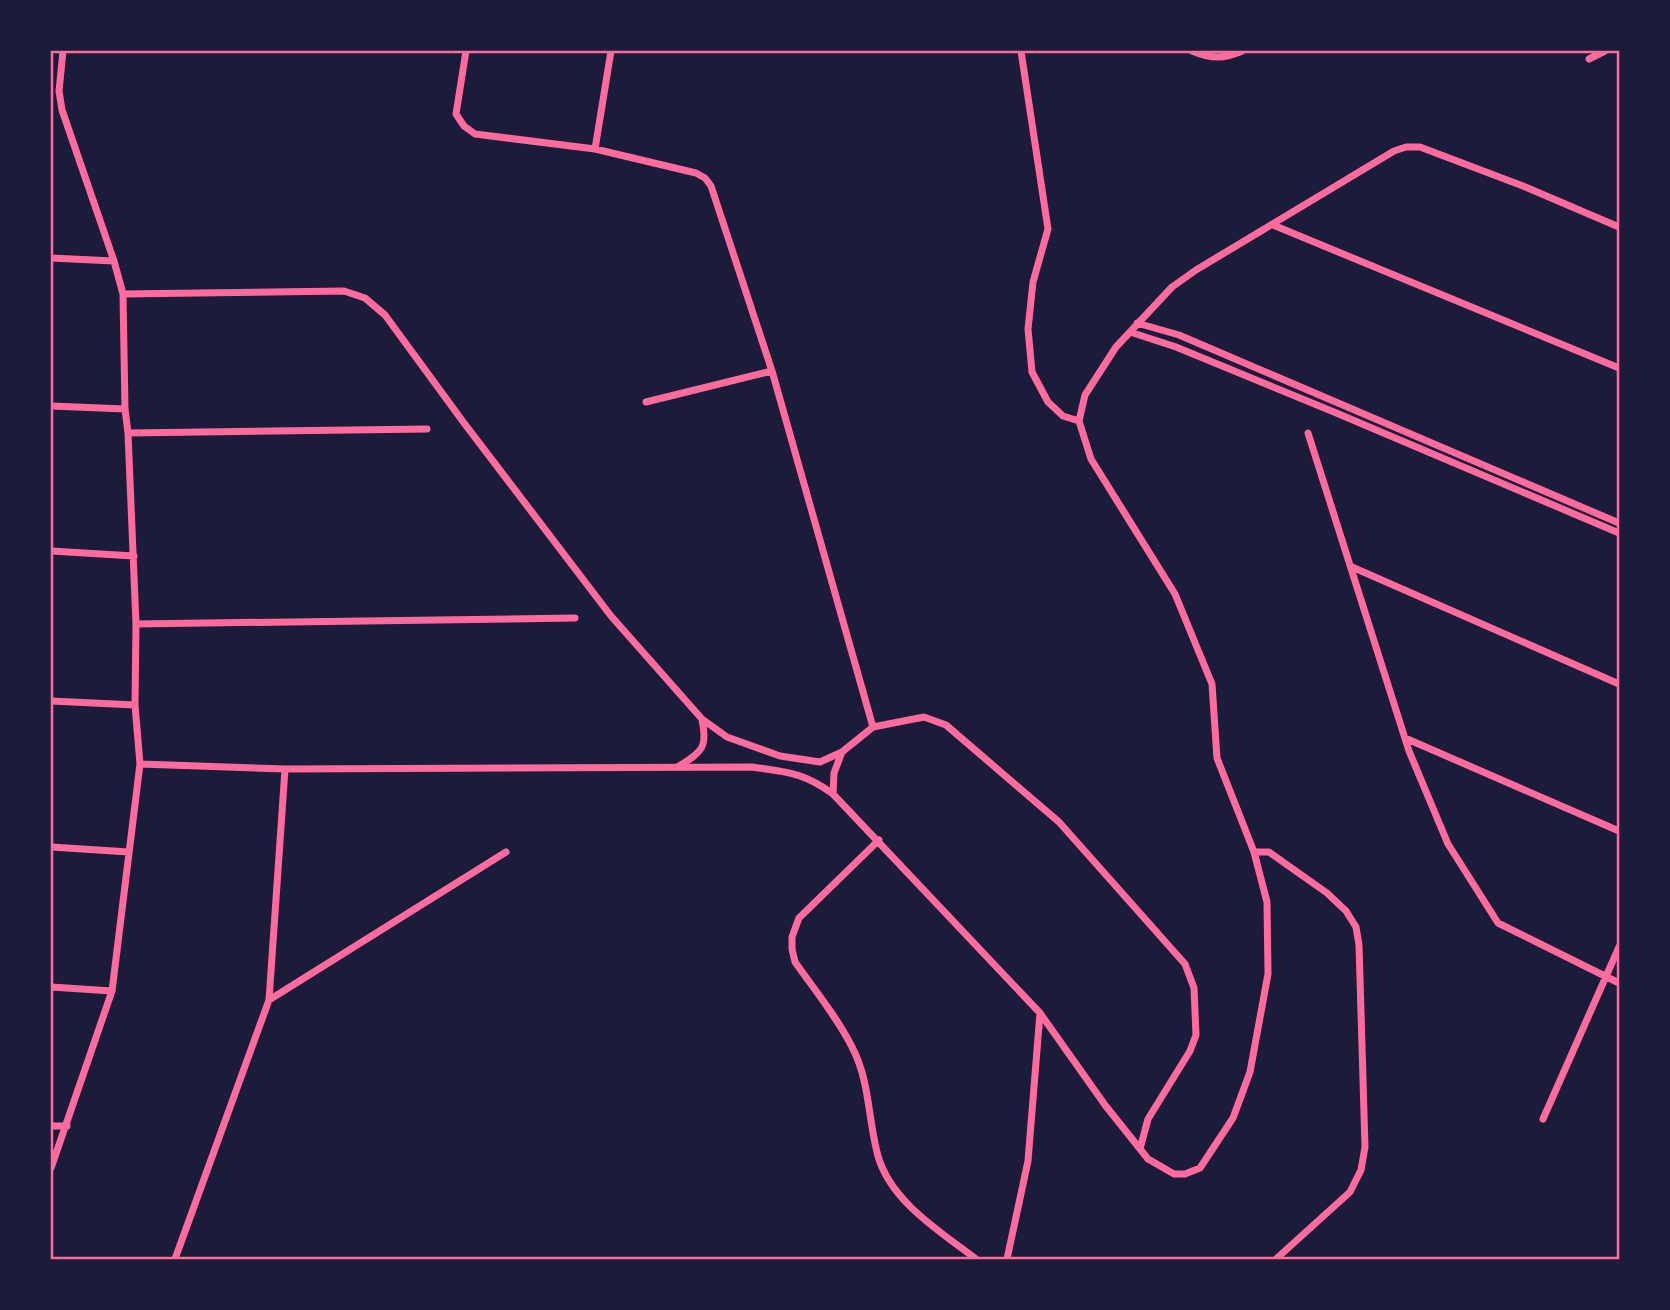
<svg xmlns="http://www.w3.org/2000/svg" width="1670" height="1310" font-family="'Titillium Web',sans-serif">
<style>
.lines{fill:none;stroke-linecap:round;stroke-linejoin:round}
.minor{stroke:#ff6b9d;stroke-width:7}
.neatline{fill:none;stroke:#ff6b9d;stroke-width:2.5}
</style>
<rect width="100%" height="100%" fill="#1b1b3a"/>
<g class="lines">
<path class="minor" d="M466 51 456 114 464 126 475 134 595 149 696 173 705 178 711 186 772 371 873 727
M1021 51 1048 229 1033 282 1028 329 1032 372 1048 402 1063 416 1079 421
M1192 51C1211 59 1224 59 1242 51
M1589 59 1605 51
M595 149 611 51
M1273 225 1619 368
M51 258 114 261
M123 294 344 291 365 298 385 315 464 423 611 616 702 719 727 737 780 756 820 762 842 752
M1137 323 1179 335 1619 523
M1130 332 1176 347 1334 412 1619 533
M646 402 772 371
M51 406 125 409
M128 433 427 429
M1308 433 1409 751 1448 844 1498 923 1619 983
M51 551 134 556
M1352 567 1619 684
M136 624 575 618
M51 701 135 705
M1405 738 1619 831
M140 764 285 769 752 767C787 772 803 772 833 794L1040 1013 1105 1105 1148 1159 1174 1174H1185L1200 1168 1233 1118 1250 1072 1268 974 1267 902 1254 852 1217 758 1212 684 1175 594 1091 459 1079 421 1085 395 1116 347 1172 287 1196 270 1394 151 1406 147H1420L1523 186 1619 227
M679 766C702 752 708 747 702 720
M833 794 834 773 842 752 873 727 924 717 946 725 1059 822 1185 964 1194 988 1196 1035 1190 1051 1148 1119 1140 1149
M879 840 799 918 792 937V949L795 962C814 989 837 1017 852 1047 870 1081 868 1120 878 1156 891 1202 941 1232 976 1259
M51 847 129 852
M1254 852H1269L1327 893 1346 911 1356 927 1359 945 1365 1147 1361 1170 1350 1192 1276 1259
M51 987 112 991
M269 1000 506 852
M1543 1119 1619 947
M51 1126H67
M51 1168 112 991 140 764 135 705 136 624 128 433 125 409 123 294 114 261 62 110 59 91 63 51
M175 1259 269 1000 285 769
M1007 1259 1028 1161 1040 1013"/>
</g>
<rect width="1670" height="1310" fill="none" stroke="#1b1b3a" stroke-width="105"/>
<rect x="52" y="52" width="1566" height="1206" class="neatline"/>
</svg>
